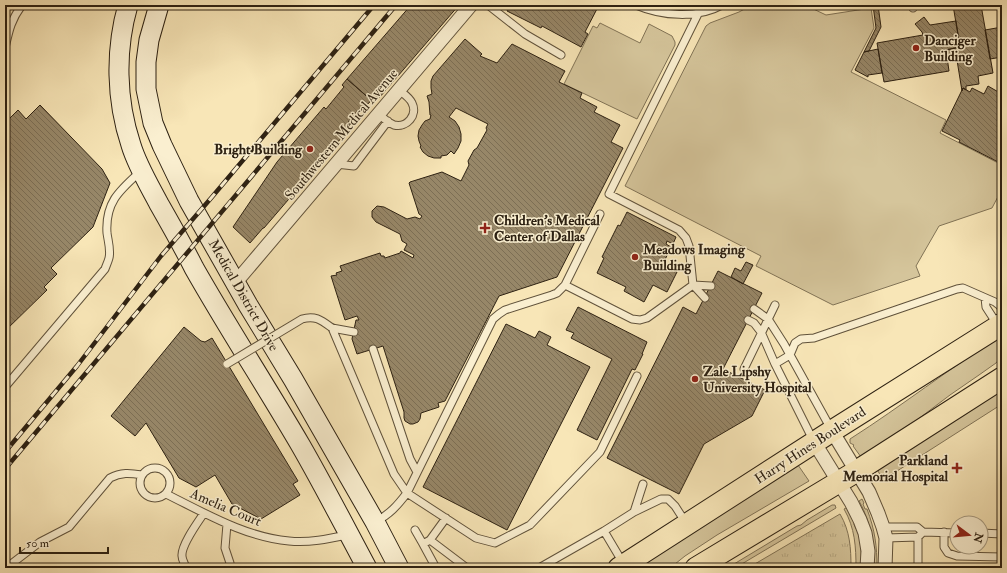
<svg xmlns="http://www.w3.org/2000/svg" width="1007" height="573" font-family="'IM FELL Double Pica',serif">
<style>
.grass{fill:#d5c59b;stroke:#817356}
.park{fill:url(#park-tufts);stroke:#817356}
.building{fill:url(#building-back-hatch);stroke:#2d2112}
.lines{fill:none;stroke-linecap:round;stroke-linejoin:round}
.lane-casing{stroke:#60523b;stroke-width:9}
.street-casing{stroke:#60523b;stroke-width:15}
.secondary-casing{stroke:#2d2112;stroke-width:21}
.primary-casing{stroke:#2d2112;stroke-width:23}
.lane{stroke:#faefd0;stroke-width:7}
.street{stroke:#faefd0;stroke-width:13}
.secondary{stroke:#faefd0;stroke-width:19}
.primary{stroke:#f8e6b7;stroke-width:21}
.rail-casing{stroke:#2d2112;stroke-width:4.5}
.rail{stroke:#faefd0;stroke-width:3;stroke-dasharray:9;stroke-linecap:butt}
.lane-bridge-casing{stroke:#60523b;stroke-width:9;stroke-linecap:butt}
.lane-bridge{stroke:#faefd0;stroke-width:7}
.poi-dot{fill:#8f2418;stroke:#faefd0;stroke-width:1.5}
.labels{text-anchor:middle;stroke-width:3;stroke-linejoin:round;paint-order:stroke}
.poi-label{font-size:14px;font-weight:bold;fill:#2d2112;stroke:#faefd0;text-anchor:start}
.street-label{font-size:14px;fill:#2d2112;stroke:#faefd0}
</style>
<defs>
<pattern id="park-tufts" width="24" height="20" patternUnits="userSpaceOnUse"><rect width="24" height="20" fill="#d5c59b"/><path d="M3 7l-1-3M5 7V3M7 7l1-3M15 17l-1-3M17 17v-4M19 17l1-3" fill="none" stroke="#b7a984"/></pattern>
<pattern id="building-back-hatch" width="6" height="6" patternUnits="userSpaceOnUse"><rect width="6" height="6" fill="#978768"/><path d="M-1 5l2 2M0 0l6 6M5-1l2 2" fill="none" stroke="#7c6e54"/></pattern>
</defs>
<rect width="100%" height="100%" fill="#f8e6b7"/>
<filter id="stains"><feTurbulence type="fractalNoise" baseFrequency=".005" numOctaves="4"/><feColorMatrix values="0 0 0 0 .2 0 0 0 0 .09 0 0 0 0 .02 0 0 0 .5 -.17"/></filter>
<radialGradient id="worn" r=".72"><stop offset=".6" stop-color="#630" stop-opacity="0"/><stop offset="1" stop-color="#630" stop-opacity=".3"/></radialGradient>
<path class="grass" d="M752 5H805L826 15 871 8 874 28 851 72 946 120 940 133 1002 165V189L992 208 939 226 916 266 920 276 833 305 756 266 761 256 625 186 706 26 710 23 739 12Z
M600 23 640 43 649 24 672 36 675 42V45L637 119 564 84 593 26 597 28Z
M1002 336V356L996 363 979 375 950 395 905 429 861 457 853 446 854 445 850 443V439C902 406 949 368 1002 336Z
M1002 390V404L883 480 878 471 882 466Z
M798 465 809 481 717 535 685 556 670 568H652L647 561Z
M862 499 864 503 863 504 865 509H867C875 530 877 546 877 568H873C872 542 872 524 859 501Z
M832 505H835L836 508 735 568H724L734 564 797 526 801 525 807 520Z
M846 508 852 512 856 523 854 524 856 529 857 528C861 542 862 554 861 568H856C856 547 855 528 844 509Z"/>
<path class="park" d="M840 514C850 531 851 548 851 568H748Z"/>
<path class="building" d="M411 5H459L379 98 377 96 376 99 371 100 347 79Z
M510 5H599L585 32 588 34 581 47 542 26 541 28 507 11Z
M873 5H878L881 27 869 51 864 52 876 28Z
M953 5H981L993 73 978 76 979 84 966 86V90L963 88 962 91 956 54 947 56 946 50 960 47Z
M924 17 930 25 956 21 960 47 946 50 949 71 884 82 877 43 923 35 922 32 915 24Z
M1002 27V57L990 59 985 30Z
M465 39 482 54 480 56 497 63 512 44 565 71 559 82 582 93 580 98 597 107 594 112 620 125 611 142 623 148 557 277 499 296 445 401 438 403 439 407 421 413 420 419 418 422 413 424H410L405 421 404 418V412L383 346 357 354 352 339 356 320H359L357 316 345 320 331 276 337 275 336 273 342 271 340 266 380 253 381 256H384L385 258 400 253 401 251 413 258 414 255 404 250 407 244 402 241 400 234 376 222 372 217V211L377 206 384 207 407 219 415 217 420 219 422 216 419 214 409 183 410 182 442 172 461 181 469 165 468 161 474 150 477 148 487 130 486 128 488 124 456 108 449 117 455 121 459 127 461 134V141L458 148 454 154 451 151 447 155 441 156V158H434L428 156 423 152 420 147 421 146 419 141 418 136 419 130 422 125 425 121 430 119 431 115H430L429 102 427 96 432 94 431 88V81L433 76Z
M878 49 882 73 868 75V77L855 70 864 52Z
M347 79 371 100 369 103 358 110 354 115 349 121 343 136 264 228H263L250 243 233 227 277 162 324 107 326 109 344 87 342 85Z
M988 86 1000 93 1002 89V164L959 142 960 140 942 131 963 88 970 92 972 88 984 94Z
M40 105 102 169 110 183 93 227 51 268 57 274 44 287 47 290 5 331V123L18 110 26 119Z
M627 212 676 237 673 244 667 241 666 244 671 247 663 264 677 272 667 292 653 285 644 302 624 291 626 287 597 273 604 258 602 257 618 225 620 226Z
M746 262 753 265 743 284 731 277 735 268 741 271Z
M718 271 762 293 723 369 765 390 752 416 704 444 679 494 607 458 683 307 696 314Z
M578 307 647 342 642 354H643L635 370 632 369 597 440 577 430 612 359 571 338 574 333 566 330Z
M506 324 535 338 539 331 551 337 547 345 590 367 507 530 423 487Z
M184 327 201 341 205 342 212 338 298 481 293 484 300 495 261 519 232 504 215 475 196 487 179 478 146 423 135 436 111 416Z
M934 564 1002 565V568H934Z"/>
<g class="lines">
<g class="lane-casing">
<path id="lane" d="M488 5 525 34 561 55
M636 5C662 16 697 19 722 5
M913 5V8
M698 14 609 194 679 230 686 238 689 246 693 285 705 298
M5 48C9 30 11 20 22 5
M379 114C383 118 389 123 394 125 407 128 418 115 412 103 410 98 404 94 399 90
M336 164 354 166 388 121
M565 285 632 319 640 320 647 318 693 285 711 286
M985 298 986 307 997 324
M754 309 768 319 784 344 831 429
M748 320 754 323 761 332 775 364 814 442
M332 328 394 474 407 493 476 538 495 543 530 525 600 452 637 376
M332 328 354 332
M373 349 410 459 417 472
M775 364 790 355 795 343 801 339 814 338 957 289 963 288 995 302 1000 306 1002 310
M744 369 775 305
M5 387 105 269C106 266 108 262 109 258 111 250 108 241 107 233 105 202 120 190 141 171
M140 483a15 15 0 1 1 30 0a15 15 0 1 1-30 0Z
M166 494C205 513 245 537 289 541 309 543 328 539 347 535
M634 512 661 499H668L675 506 686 523
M446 518 430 540 467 568
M375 522C390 514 397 506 407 493L493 319 499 314 505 310 552 295 557 293 565 285 600 214
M227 524 225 548 230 563
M883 527H917L923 532 918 537 886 538
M415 530 423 544
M923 532 957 533
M944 532V547L948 553 957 556 1002 557
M981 533 1002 534
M430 540 423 544 436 568
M623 563 604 531 634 512 643 484
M6 568 40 542 69 527 110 478C121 472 130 473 142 475
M186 568C185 564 182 560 182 556 181 545 198 522 204 513
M539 568 604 531
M918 568V537"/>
</g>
<g class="street-casing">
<path id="street" d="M236 282 471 5
M832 431 869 492 878 513 883 527 886 538 885 568
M814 442 851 502 860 520 865 533 868 551 867 568"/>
</g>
<g class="secondary-casing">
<path id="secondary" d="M128 5C115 50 116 100 131 145 137 165 149 185 159 204 171 225 183 246 194 268 228 328 266 386 301 446 324 486 345 527 367 568
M159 5 149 40 146 62V89L153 123 162 145 189 201 248 305 293 379 375 522 399 568"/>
</g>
<g class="primary-casing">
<path id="primary" d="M619 568 832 431 1002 324
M696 568 857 471 1002 378"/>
</g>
<use href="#lane" class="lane"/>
<use href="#street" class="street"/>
<use href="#secondary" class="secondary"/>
<use href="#primary" class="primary"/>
<g class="rail-casing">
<path id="rail" d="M5 452 77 366 161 256 212 197 374 5
M5 469 396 5"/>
</g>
<use href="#rail" class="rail"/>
<g class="lane-bridge-casing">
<path id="lane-bridge" d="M227 364 302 319C315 315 321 320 332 328"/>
</g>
<use href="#lane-bridge" class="lane-bridge"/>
</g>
<g class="poi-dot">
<circle cx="916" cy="48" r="4"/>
<circle cx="310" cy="149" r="4"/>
<path d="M483 222h4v4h4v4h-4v4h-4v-4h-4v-4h4z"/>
<circle cx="635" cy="257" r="4"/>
<circle cx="695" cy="379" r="4"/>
<path d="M955 462h4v4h4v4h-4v4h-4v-4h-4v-4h4z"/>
</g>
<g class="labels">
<g class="poi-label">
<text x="924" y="45">Danciger<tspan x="924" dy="16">Building</tspan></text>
<text x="302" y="154" text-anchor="end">Bright Building</text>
<text x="494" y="225">Children's Medical<tspan x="494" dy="16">Center of Dallas</tspan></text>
<text x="643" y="254">Meadows Imaging<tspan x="643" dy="16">Building</tspan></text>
<text x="703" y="376">Zale Lipshy<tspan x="703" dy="16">University Hospital</tspan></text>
<text x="948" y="465" text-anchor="end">Parkland<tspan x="948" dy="16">Memorial Hospital</tspan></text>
</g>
<g class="street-label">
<text transform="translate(341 134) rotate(-50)" y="5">Southwestern Medical Avenue</text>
<text transform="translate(244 295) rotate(60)" y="5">Medical District Drive</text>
<text transform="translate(810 445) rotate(-33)" y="5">Harry Hines Boulevard</text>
<text transform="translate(226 507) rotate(23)" y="5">Amelia Court</text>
</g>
</g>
<rect width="1007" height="573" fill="none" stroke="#f8e6b7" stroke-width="20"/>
<rect x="6" y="6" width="995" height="561" fill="none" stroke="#2d2112" stroke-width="2"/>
<rect x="10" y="10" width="987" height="553" fill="none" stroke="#2d2112"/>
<g transform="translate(969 535) rotate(106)"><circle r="19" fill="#faefd0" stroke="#a89d84"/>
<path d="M0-3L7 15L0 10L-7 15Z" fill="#8f2418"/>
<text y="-6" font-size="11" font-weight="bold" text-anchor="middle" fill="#2d2112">N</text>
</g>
<path d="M20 547v6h88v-6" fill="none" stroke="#2d2112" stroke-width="2"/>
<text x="26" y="547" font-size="12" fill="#2d2112" stroke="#faefd0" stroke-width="3" paint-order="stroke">50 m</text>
<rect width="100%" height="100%" filter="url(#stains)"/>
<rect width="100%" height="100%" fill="url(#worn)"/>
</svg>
